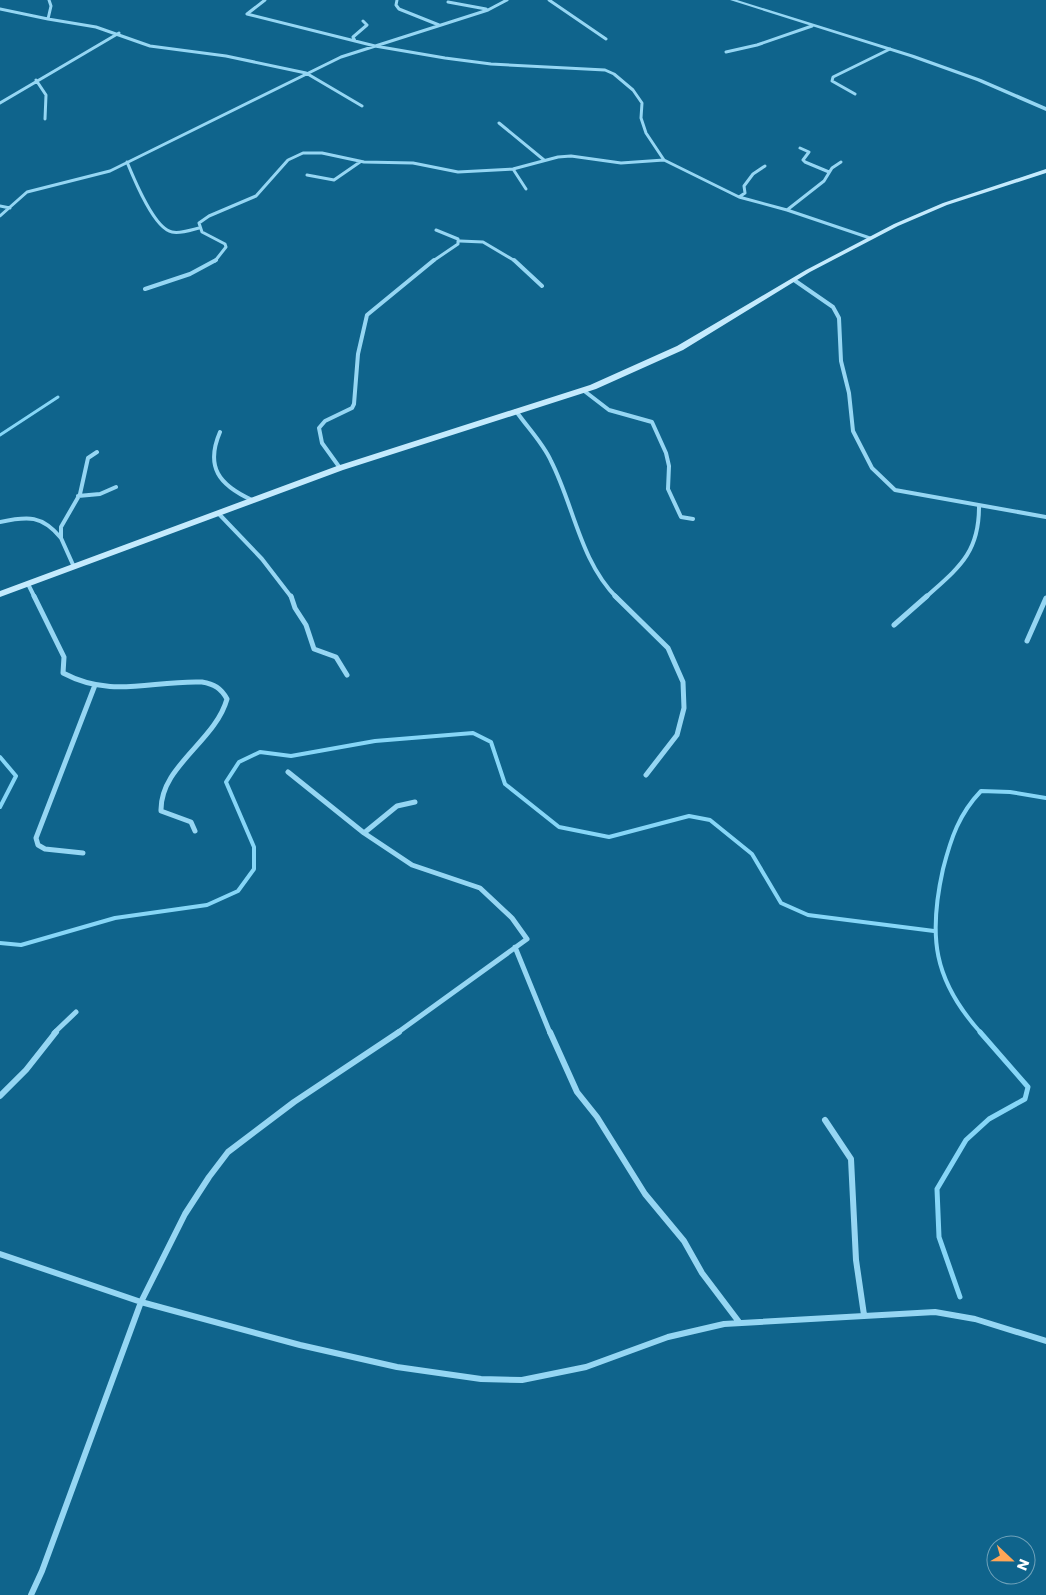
<svg xmlns="http://www.w3.org/2000/svg" width="1046" height="1595" font-family="Poppins,sans-serif">
<style>
.lines{fill:none;stroke-linecap:round;stroke-linejoin:round}
.stream-far2{stroke:#86d6f7;stroke-width:3}
.stream-far1{stroke:#86d6f7;stroke-width:4}
.stream{stroke:#86d6f7;stroke-width:5}
.minor-far3{stroke:#95d6f3;stroke-width:3}
.minor-far2{stroke:#95d6f3;stroke-width:4}
.minor-far1{stroke:#95d6f3;stroke-width:5}
.minor{stroke:#95d6f3;stroke-width:6}
.tertiary{fill:#95d6f3;fill-rule:evenodd}
.secondary{fill:#c4eafd;fill-rule:evenodd}
</style>
<rect width="100%" height="100%" fill="#0f648c"/>
<g class="lines">
<path class="stream-far2" d="M0 435 58 397"/>
<path class="stream-far1" d="M0 757 16 776 0 807
M0 943 21 945 115 918 207 905 238 891 254 869V847L226 782 239 762 260 752 291 756 375 741 473 733 491 742 505 784 559 827 609 837 689 816 710 820 752 854 781 903 808 915 934 931
M981 1033C933 980 928 936 943 869 951 838 959 814 981 791L1010 792 1046 798"/>
<path class="stream" d="M960 1297 939 1237 937 1189 966 1140 989 1119 1025 1099 1028 1087 980 1032"/>
<path class="minor-far3" d="M49 0 51 6 48 19 96 27 150 46 226 56 306 73 362 106
M265 0 247 14 375 46 445 58 491 64 605 70 614 74 633 90 642 103 641 118 646 133 664 160 739 197 787 210 870 238
M397 0 396 5 399 9 439 25
M549 0 606 39
M448 2 486 9
M0 9 48 19
M355 41 353 37 367 25 363 21
M726 52 757 45 812 26
M36 80 46 95 45 119
M855 94 832 81 833 77 890 49
M0 103 119 33
M499 123 544 160
M800 148 809 152 803 160 805 162 829 172
M127 162C134 179 154 229 172 232 180 234 191 230 199 228
M513 169 526 189
M307 175 334 180 360 162
M739 197 745 193 744 186 753 174 765 166
M0 206 10 208
M787 210 824 181 832 168 841 162
M0 216 27 192 110 171 341 57 488 10 507 0
M460 241 483 242 515 261
M215 261 226 247 225 244 202 232 199 223 209 216 256 196 288 160 303 153H322L364 162 413 163 458 172 513 169 558 157 571 156 621 163 664 160
M433 261 458 244V239L436 230"/>
<path class="minor-far2" d="M514 260 542 286
M794 280 833 307 839 318 841 361 849 393 853 431 872 468 895 490 1046 517
M145 289 190 274 216 260
M583 390 609 410 652 422 666 453 669 466 668 489 681 517 693 519
M516 411C527 427 543 443 551 461 574 506 580 561 617 598
M220 432C205 467 219 485 252 500
M340 468 322 443 319 428 325 421 352 408 354 404 358 354 367 315 434 260
M78 496 100 494 116 487
M219 514 262 559 292 598
M0 522C28 516 42 515 61 538
M74 567 61 538V527L80 494 88 458 97 452
M28 584 35 598
M925 598C958 568 979 554 979 507"/>
<path class="minor-far1" d="M34 596 64 657 63 673C112 699 151 680 202 682 214 684 221 688 227 699 215 742 160 766 161 811L191 822 195 831
M291 596 295 608 306 625 314 649 336 657 347 675
M615 596 668 648 683 682 684 708 677 735 646 775
M894 625 927 596
M1027 641 1046 598
M288 772 364 833 412 865 480 888 512 918 527 939 397 1033
M364 833 397 806 415 802
M83 853 45 849 38 845 36 838 95 685
M515 947 550 1033
M54 1033 76 1012"/>
<path class="minor" d="M550 1032 577 1092 597 1117 645 1194 684 1241 702 1273 739 1322
M0 1096 26 1070 56 1032
M825 1120 851 1159 856 1260 864 1315
M0 1254 141 1302 300 1345 397 1367 481 1379 522 1380 586 1367 668 1337 724 1324 935 1312 975 1319 1046 1341
M31 1595 42 1571 141 1302 185 1214 209 1177 228 1152 294 1102 399 1032"/>
<path class="tertiary" d="M730 0H737L914 55 981 79 1046 107V111L977 81 910 57Z"/>
<path class="secondary" d="M1046 169V173L947 205 898 226 810 272 683 350 596 389 343 470 0 597V591L337 466 590 385 677 346 806 270 894 224 943 203Z"/>
</g>
<g transform="translate(1011 1560) rotate(112)"><circle r="24" fill="#0f648c" stroke="#6fa2ba"/>
<path d="M0-4L9 19L0 12L-9 19Z" fill="#ffa657"/>
<text y="-8" font-size="14" font-weight="bold" text-anchor="middle" fill="#ffffff">N</text>
</g>
</svg>
